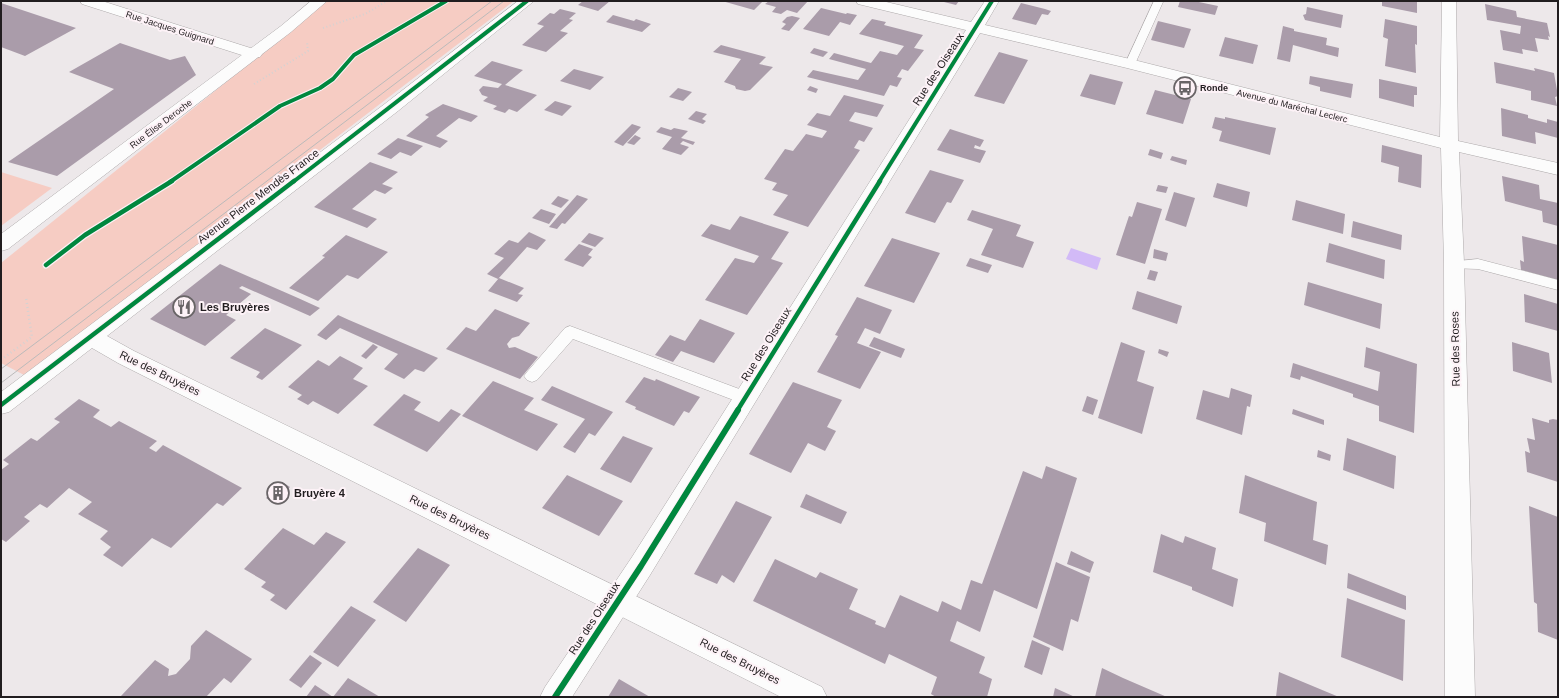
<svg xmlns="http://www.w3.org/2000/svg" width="1559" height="698" font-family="Arial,sans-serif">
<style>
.green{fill:#f6ccc3}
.water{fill:#d2baf7}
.building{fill:#aa9caa}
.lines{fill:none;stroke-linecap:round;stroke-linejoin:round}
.lane-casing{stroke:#aeaaab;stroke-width:1}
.street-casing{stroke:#aeaaab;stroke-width:1}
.secondary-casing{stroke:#aeaaab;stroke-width:1}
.path-far1{stroke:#d4d2d2;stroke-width:2;stroke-dasharray:1 2.5;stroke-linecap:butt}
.path{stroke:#d4d2d2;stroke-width:2.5;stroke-dasharray:1 3;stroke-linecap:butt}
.lane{fill:#fcfcfc;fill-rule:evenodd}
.street{fill:#fcfcfc;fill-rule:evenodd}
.secondary{fill:#fcfcfc;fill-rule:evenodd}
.tram{stroke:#bbbaba;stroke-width:1}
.cycleway-far2-casing{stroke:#fdf2f7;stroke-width:6}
.cycleway-far1-casing{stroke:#fdf2f7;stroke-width:7}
.cycleway-casing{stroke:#fdf2f7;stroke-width:8}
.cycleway-far2{stroke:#00873e;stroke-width:4}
.cycleway-far1{stroke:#00873e;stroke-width:4.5}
.cycleway{stroke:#00873e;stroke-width:6}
.labels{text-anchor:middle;stroke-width:4;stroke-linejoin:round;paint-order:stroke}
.far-street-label{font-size:9px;fill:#211d1f;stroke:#fdf2f7}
.far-poi-label{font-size:9px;font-weight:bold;fill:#211d1f;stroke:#fdf2f7;text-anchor:start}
.street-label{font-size:11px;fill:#211d1f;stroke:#fdf2f7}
.poi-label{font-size:11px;font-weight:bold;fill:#211d1f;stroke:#fdf2f7;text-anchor:start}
</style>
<rect width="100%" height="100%" fill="#ede8ea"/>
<path class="green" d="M327 1H514L26 376 1 363V263Z
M1 172 52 188 1 226Z"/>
<path class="water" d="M1071 248 1101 258 1097 270 1066 259Z"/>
<path class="building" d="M583 1H610L598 11 578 5Z
M722 1H763L754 10Z
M769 1H808L797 13 787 10 781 14 772 12 776 7 765 4Z
M940 1H959L956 5Z
M1180 1H1194L1218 6 1215 15 1178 7Z
M1382 1H1417V13L1382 6Z
M1 3 76 28 25 56 1 47Z
M1021 3 1045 9 1051 11 1048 15 1042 14 1036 25 1012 19Z
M1485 4 1516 11 1517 17 1547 23 1550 37 1548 36 1549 40 1535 38 1538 52 1522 49 1523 54 1503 50 1500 30 1520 34 1521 26 1487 20Z
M1307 7 1343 15 1341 28 1305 20 1303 15 1306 14Z
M821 8 846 14 847 13 857 15 850 25 840 22 829 36 803 29Z
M560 9 576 13 569 19 573 20 560 31 568 33 546 52 522 45 544 26 537 24 550 13 554 14Z
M613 15 634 21 636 19 651 24 642 32 606 22Z
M792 16 800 18 789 31 781 29 786 24 782 22 787 17Z
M872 19 886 22 884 25 923 35 914 48 924 50 908 71 902 69 897 77 902 78 897 87 890 85 884 96 807 77 813 70 858 80 866 69 829 59 834 53 871 63 880 51 897 55 904 46 859 34Z
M1385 19 1417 26V45L1415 44 1416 73 1385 66 1388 39 1383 37Z
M1158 21 1191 29 1184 48 1151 40Z
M1283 26 1294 29V31L1327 38 1326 45 1339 48 1338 57 1293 45 1290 62 1277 59Z
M1225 37 1258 45 1253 64 1219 56Z
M120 43 170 60 185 56 196 75 57 176 8 162 114 89 69 72Z
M721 45 766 57 759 64 773 67 750 90 745 91 736 89 735 86 724 82 741 59 713 52Z
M814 48 828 52 823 57 810 53Z
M999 52 1028 60 1004 104 974 96Z
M492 61 523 70 505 85 537 95 517 112 509 109 505 113 493 109 497 106 483 101 488 97 482 95 479 90 483 86 498 88 502 84 474 76Z
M1494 62 1535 71 1534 68 1554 73 1558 96 1555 97 1557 106 1531 100V91L1496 83Z
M574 69 604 77 590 90 560 81Z
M1090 74 1123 82 1115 105 1080 96Z
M1310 76 1353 84 1351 98 1320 91V87L1309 84Z
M1379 79 1417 87V95H1414V107L1379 98Z
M810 86 818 89 816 93 807 90Z
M678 88 692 92 683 101 669 97Z
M1155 90 1191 99 1183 124 1146 114Z
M844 95 884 105 877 117 855 112 849 121 873 128 864 142 859 140 854 148 860 150 808 227 773 215 788 195 772 190 777 183 764 179 785 149 793 151 806 134 822 138 827 131 807 125 817 113 830 116Z
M555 101 572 106 562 116 544 110Z
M443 104 478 116 471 122 459 118 436 136 448 141 440 148 406 136 429 117 425 115Z
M1501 108 1528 115V118L1547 123V119L1558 122V138L1535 132 1536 144 1502 136Z
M696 111 707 114 702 119 706 121 703 124 688 119Z
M1215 117 1225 119V117L1276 128 1270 155 1219 141 1222 131 1212 128Z
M632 124 641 127 623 146 614 142Z
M661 127 671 130 674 128 688 131 681 138 695 142 693 145 683 141 680 144 689 147 681 155 662 149 672 137 656 132Z
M950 129 984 140 980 147 975 145 974 148 986 151 980 163 937 150Z
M635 135 641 138 634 145 627 143Z
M398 138 423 146 411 156 400 152 391 159 377 154Z
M1382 145 1422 155 1421 188 1398 182 1399 167 1381 162Z
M1150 149 1163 153 1161 159 1148 155Z
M1172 156 1187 160 1186 165 1170 160Z
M370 162 398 172 382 184 393 188 385 194 375 190 352 209 377 219 367 228 314 207Z
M930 170 964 180 951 203 947 202 935 223 905 213Z
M1502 176 1539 185 1540 199 1558 203V226L1543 222 1542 211 1505 201Z
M1217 183 1250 192 1247 207 1213 197Z
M1158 185 1168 187 1166 193 1156 191Z
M1174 192 1195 198 1186 227 1165 220Z
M577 195 588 199 565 224 562 223 557 229 549 227Z
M558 196 569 200 561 208 551 204Z
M1296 200 1345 214 1343 234 1292 220Z
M1137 202 1162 209 1145 264 1116 255 1129 216 1132 217Z
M541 209 556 214 549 224 532 218Z
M972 210 1021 225 1016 236 1034 242 1023 268 981 255 993 229 967 220Z
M740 216 789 232 771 259 783 263 747 315 705 300 735 258 754 263 759 256 701 236 711 224 730 230Z
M1353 221 1402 235 1401 250 1351 237Z
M529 232 546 240 537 250 527 247 498 279 487 274 504 258 494 254 509 240 518 243Z
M589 233 604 238 595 247 581 242Z
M346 235 388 252 358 279 347 275 318 301 289 288 325 257 322 256Z
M1522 236 1558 245V280L1521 270 1520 260 1524 262Z
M892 238 940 253 914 303 864 286Z
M1329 243 1385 260 1384 279 1326 262Z
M579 244 593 249 588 255 592 257 583 267 564 260Z
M1154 249 1168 253 1166 261 1153 258Z
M970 258 992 265 988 273 966 266Z
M220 264 298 298 320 308 310 316 242 286 239 288 251 294 226 315 236 320 205 346 150 319Z
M1150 270 1158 272 1155 281 1147 279Z
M499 278 524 288 518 294 523 295 517 302 488 291Z
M1308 282 1382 304 1380 329 1304 305Z
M1137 291 1182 306 1177 324 1132 309Z
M1524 294 1558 304V331L1525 322Z
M857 297 892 310 880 334 865 328 857 343 881 352 860 389 817 372 838 336 835 335Z
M495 309 530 323 519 336 512 338 507 344 509 348 515 347 538 357 520 379 446 349 466 327 476 331Z
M338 315 349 320 438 358 424 372 415 369 404 379 384 369 398 354 340 328 326 340 317 335Z
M700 319 735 333 714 363 681 351 673 362 655 355 670 335 685 341Z
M265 328 302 345 262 380 256 377 260 372 230 358Z
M874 337 905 349 901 358 869 346Z
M1121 342 1145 351 1137 381 1154 387 1142 434 1098 418Z
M1512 342 1549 353 1552 383 1513 371Z
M373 344 378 347 366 359 361 356Z
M1366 347 1417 364 1414 433 1379 421V406L1353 397V394L1301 376 1300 380 1290 377 1293 363 1378 391 1380 372 1364 367Z
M1159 349 1169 352 1167 357 1158 353Z
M340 356 363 368 353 379 368 386 338 414 313 401 308 405 297 399 302 395 288 387 318 360 329 366Z
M644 377 655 381 656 379 700 397 689 413 684 411 674 426 635 409 636 407 625 402Z
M493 381 534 398 524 410 558 424 537 451 462 416Z
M793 382 842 400 827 427 836 431 825 451 808 443 791 473 749 454Z
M552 386 613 412 595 436 589 433 575 453 563 447 585 419 541 400Z
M1231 388 1252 395 1250 407 1247 406 1242 435 1196 419 1203 390 1229 398Z
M404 394 421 402 414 410 439 422 451 409 461 414 427 452 373 425Z
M1087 396 1098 400 1093 415 1082 411Z
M79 399 100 410 93 417 111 427 119 421 157 441 149 448 156 452 163 445 242 488 223 506 217 503 171 548 152 538 122 567 103 555 111 547 100 539 108 531 78 514 92 502 69 488 47 508 40 504 24 517 30 521 6 542 1 539V470L9 464 3 460 31 438 37 441 60 422 54 419Z
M1293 409 1324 420V425L1292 414Z
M1532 418 1549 423V420L1553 419 1558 420V482L1527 472 1525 451 1530 453 1527 438 1535 440Z
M623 436 653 448 631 483 600 469Z
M1347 438 1396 456 1394 489 1343 470Z
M1318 450 1331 455 1330 461 1317 457Z
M1046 466 1077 478 1037 609 994 590 980 632 957 621 950 641 985 657 979 673 992 679 987 697H936L931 694 937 677 889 654 885 664 753 601 775 559 816 578 820 572 858 589 849 609 876 621 875 624 885 628 900 595 938 612 942 601 961 610 971 580 982 584 1023 471 1042 479Z
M567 475 623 501 599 536 542 508Z
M1245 475 1317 502 1313 540 1328 545 1326 565 1264 541 1266 523 1239 513Z
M282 482 290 487 274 503 266 498Z
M806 494 847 512 841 524 800 507Z
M736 501 772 517 734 583 722 575 717 584 694 574Z
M1529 506 1558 517V640L1538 632 1537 604 1534 602Z
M283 528 314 545 326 532 346 542 286 610 270 600 275 595 261 587 266 582 244 569Z
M1161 534 1183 543 1185 536 1216 548 1212 569 1238 579 1233 607 1192 590V587L1153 572Z
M418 548 450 565 406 622 373 602Z
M1071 551 1094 562 1090 573 1067 564Z
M1056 562 1090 577 1078 622 1071 619 1063 651 1033 637Z
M1348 573 1406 596V610L1347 588Z
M1347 598 1405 620 1403 681 1341 657Z
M351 606 376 620 338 667 313 652Z
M206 630 252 659 231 683 224 678 206 697 121 696 155 660 169 669 168 676 176 674 190 659 191 646Z
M1032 640 1050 648 1042 675 1024 667Z
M310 655 322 663 301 688 289 680Z
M1102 668 1123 678 1167 697H1095Z
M1279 672 1339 697H1276Z
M348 678 380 697H306L315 685 333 697Z
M619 679 650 697H608Z
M1055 688 1075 697H1053Z"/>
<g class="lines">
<g class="lane-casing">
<path id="lane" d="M1154 1 1163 2 1135 64 1134 66H1126L1125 64Z
M1478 259 1558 280V290L1478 269 1449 268 1447 265 1449 262Z
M570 326 750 393 752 398 750 403 744 404 573 339 537 380 532 382 527 380 524 376 527 372 565 328Z"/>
</g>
<g class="street-casing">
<path id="street" d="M80 1H102L260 51 262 54 260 57H248L82 4Z
M856 1H882L971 22 985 1H999L985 25 1130 59 1440 137 1442 1H1456L1458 141 1558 163V175L1459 152 1464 263 1475 697H1445L1444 263 1441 148 1127 68 980 33 650 575 572 697H540L545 687 632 557 966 30 858 4Z"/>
</g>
<g class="secondary-casing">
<path id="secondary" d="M311 1H327L291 32 8 249 1 251V234L281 26Z
M518 1H534L398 111 107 336 134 351 822 687 827 697H781L118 363 92 348 9 412 1 414V392L386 103Z"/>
</g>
<path class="path-far1" d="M323 28 365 14 387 1
M254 84 308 51 307 42"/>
<path class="path" d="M1 360 32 337 26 298"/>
<use href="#lane" class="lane"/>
<use href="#street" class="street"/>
<use href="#secondary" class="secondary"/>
<path class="tram" d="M1 369 492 1
M1 383 504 1"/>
<g class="cycleway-far2-casing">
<path id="cycleway-far2" d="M170 182 280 106 320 88 333 79 354 55 446 1
M293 182 527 1
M879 182 992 1"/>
</g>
<g class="cycleway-far1-casing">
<path id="cycleway-far1" d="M46 265 85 235 172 181
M1 405 294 181
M737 411 880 181"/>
</g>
<g class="cycleway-casing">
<path id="cycleway" d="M555 697 641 566 738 410"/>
</g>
<use href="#cycleway-far2" class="cycleway-far2"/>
<use href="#cycleway-far1" class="cycleway-far1"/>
<use href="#cycleway" class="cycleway"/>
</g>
<defs>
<g id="bus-ring" transform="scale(1.15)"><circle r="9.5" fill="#fdf2f7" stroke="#686466" stroke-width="1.5"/><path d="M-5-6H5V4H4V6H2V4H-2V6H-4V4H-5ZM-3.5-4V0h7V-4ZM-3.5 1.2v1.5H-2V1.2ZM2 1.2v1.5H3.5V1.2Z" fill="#686466"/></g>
<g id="restaurant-ring" transform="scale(1.15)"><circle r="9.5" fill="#fdf2f7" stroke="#686466" stroke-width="1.5"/><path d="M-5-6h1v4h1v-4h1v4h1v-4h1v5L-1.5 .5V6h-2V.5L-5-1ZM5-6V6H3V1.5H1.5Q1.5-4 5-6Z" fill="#686466"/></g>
<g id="building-ring" transform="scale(1.15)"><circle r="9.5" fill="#fdf2f7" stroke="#686466" stroke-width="1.5"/><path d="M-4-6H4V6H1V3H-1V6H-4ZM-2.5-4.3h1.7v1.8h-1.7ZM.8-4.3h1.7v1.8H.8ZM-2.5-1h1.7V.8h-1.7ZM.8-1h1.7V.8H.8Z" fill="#686466"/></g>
</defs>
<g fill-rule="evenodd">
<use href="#bus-ring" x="1185" y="88"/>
<use href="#restaurant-ring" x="184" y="307"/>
<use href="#building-ring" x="278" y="493"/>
</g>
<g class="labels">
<g class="far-street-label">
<text transform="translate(170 28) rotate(18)" y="3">Rue Jacques Guignard</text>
<text transform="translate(1292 106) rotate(14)" y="3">Avenue du Maréchal Leclerc</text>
<text transform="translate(161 124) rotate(-37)" y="3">Rue Élise Deroche</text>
</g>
<g class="far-poi-label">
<text x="1200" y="91">Ronde</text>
</g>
<g class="street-label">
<text transform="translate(938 69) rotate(-57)" y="4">Rue des Oiseaux</text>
<text transform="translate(258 196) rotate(-37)" y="4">Avenue Pierre Mendès France</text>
<text transform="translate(766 344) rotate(-58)" y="4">Rue des Oiseaux</text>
<text transform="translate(1455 349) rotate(-91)" y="4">Rue des Roses</text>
<text transform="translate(160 373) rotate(26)" y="4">Rue des Bruyères</text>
<text transform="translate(450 517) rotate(26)" y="4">Rue des Bruyères</text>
<text transform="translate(594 618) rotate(-57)" y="4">Rue des Oiseaux</text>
<text transform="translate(740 661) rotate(27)" y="4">Rue des Bruyères</text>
</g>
<g class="poi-label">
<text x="200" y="311">Les Bruyères</text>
<text x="294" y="497">Bruyère 4</text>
</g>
</g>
<rect width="1559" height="698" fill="none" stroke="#211d1f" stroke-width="4"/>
</svg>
